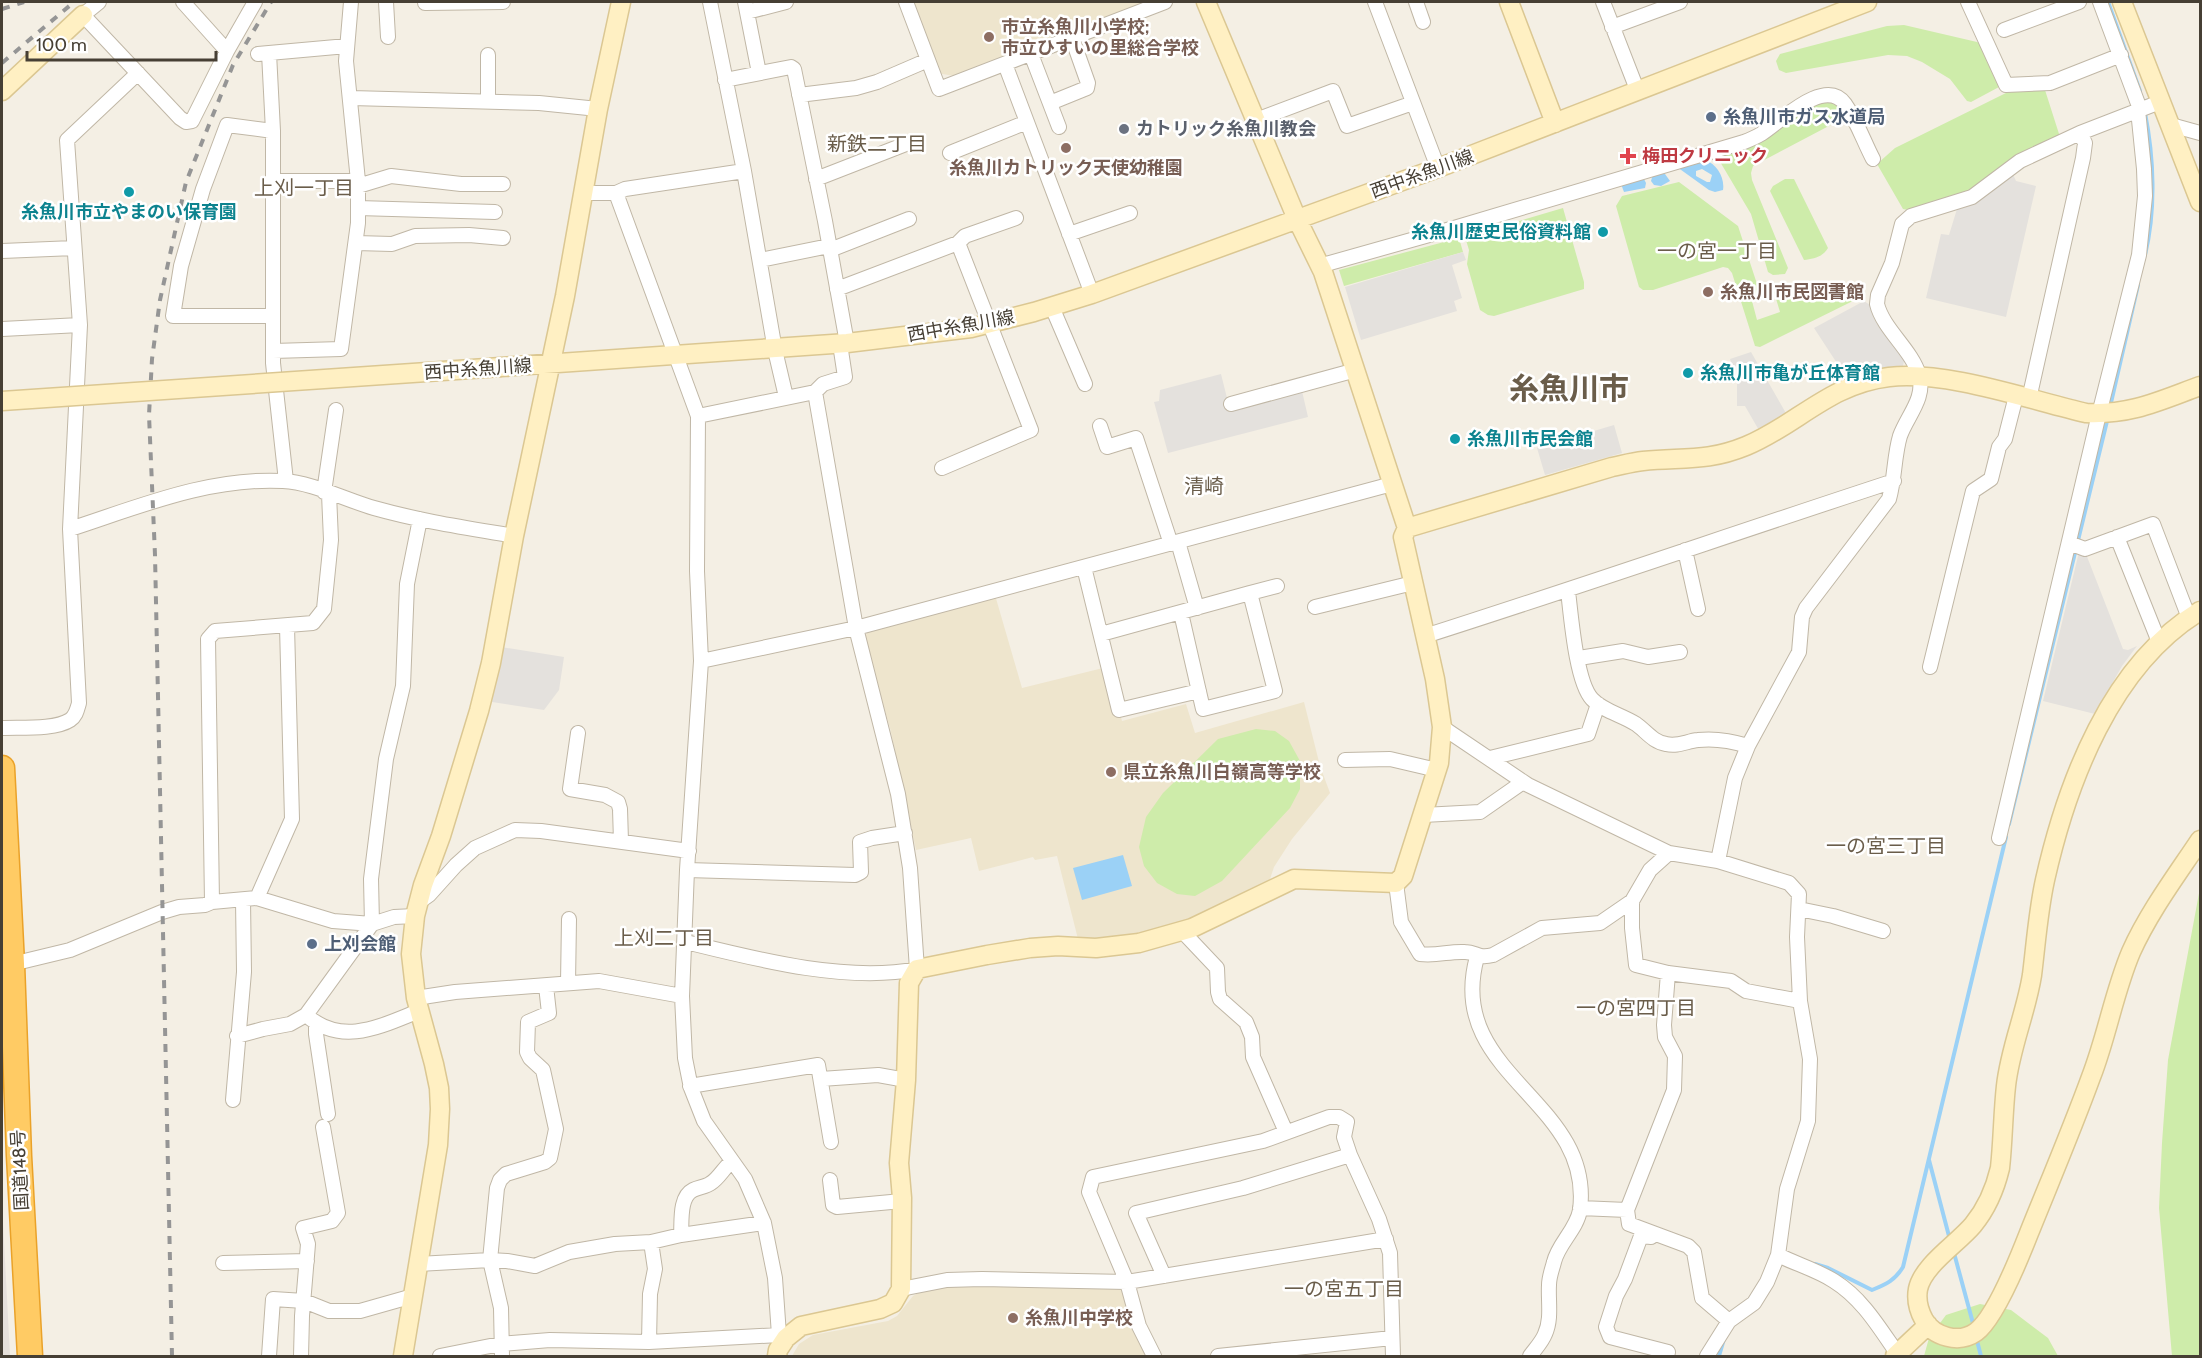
<svg xmlns="http://www.w3.org/2000/svg" width="2202" height="1358" font-family="Cabin,'Noto Sans JP',sans-serif">
<style>
.industrial{fill:#e6e0da}
.education{fill:#eee5cd}
.green{fill:#ceecaa}
.parking{fill:#e4e1dd}
.water{fill:#9bd1f6;fill-rule:evenodd}
.lines{fill:none;stroke-linecap:round;stroke-linejoin:round}
.stream{stroke:#9bd1f6;stroke-width:4}
.street-casing{stroke:#c0b7a6;stroke-width:16}
.secondary-casing{stroke:#dbc792;stroke-width:21}
.highway-casing{stroke:#eaa229;stroke-width:27}
.street{stroke:#fff;stroke-width:14}
.secondary{stroke:#fff0c3;stroke-width:18}
.highway{stroke:#ffcb64;stroke-width:24}
.rail{stroke:#959595;stroke-width:4;stroke-dasharray:8 8;stroke-linecap:butt}
.secondary-bridge-casing{stroke:#dbc792;stroke-width:21;stroke-linecap:butt}
.secondary-bridge{stroke:#fff0c3;stroke-width:18}
.education-dot{fill:#8d6e63;stroke:#fff;stroke-width:2}
.service-dot{fill:#5c6f8a;stroke:#fff;stroke-width:2}
.worship-dot{fill:#6b7280;stroke:#fff;stroke-width:2}
.health-dot{fill:#e0444e;stroke:#fff;stroke-width:2}
.culture-dot{fill:#0f9aa8;stroke:#fff;stroke-width:2}
.labels{text-anchor:middle;stroke-width:5;stroke-linejoin:round;paint-order:stroke}
.education-label{font-size:18px;font-weight:bold;fill:#785e54;stroke:#fff;text-anchor:start}
.service-label{font-size:18px;font-weight:bold;fill:#4e5e75;stroke:#fff;text-anchor:start}
.worship-label{font-size:18px;font-weight:bold;fill:#5b616d;stroke:#fff;text-anchor:start}
.health-label{font-size:18px;font-weight:bold;fill:#be3a42;stroke:#fff;text-anchor:start}
.street-label{font-size:18px;fill:#463f34;stroke:#fff}
.culture-label{font-size:18px;font-weight:bold;fill:#0d838f;stroke:#fff;text-anchor:start}
.neighbourhood-label{font-size:20px;fill:#6a5d4a;stroke:#fff}
.town-label{font-size:30px;font-weight:bold;fill:#6a5d4a;stroke:#fff}
</style>
<rect width="100%" height="100%" fill="#f4efe4"/>
<path class="industrial" d="M2 1203 10 1356H2Z"/>
<path class="education" d="M909 2H1151L955 76 936 73Z
M995 595 1022 688 1103 668 1107 669 1122 721 1186 704 1195 733 1304 702 1320 766 1330 793 1292 839 1274 867 1270 879 1236 901 1188 923 1118 940 1078 939 1057 856 1035 860 1033 857 979 871 971 838 916 850 890 728 864 641 868 630Z
M983 1284 1124 1288 1146 1356H792L799 1344 813 1335 888 1321 897 1316 913 1296 920 1292 949 1286Z"/>
<path class="green" d="M1904 25 1977 42 1982 45 2000 84 1999 87 1971 102 1967 101 1950 79 1922 62 1907 56 1888 55 1786 73 1779 70 1776 61 1780 54 1887 26Z
M2014 89 2045 90 2060 137 1969 192 1908 210 1903 209 1877 164 1895 148Z
M1822 100 1839 105 1846 113 1844 118 1753 166 1751 173 1752 180 1788 268 1785 274 1773 275 1768 272 1751 214 1719 160V156Z
M1785 179H1794L1828 248C1823 257 1813 259 1804 260L1770 191 1773 186Z
M1679 182 1738 226 1758 287 1752 301 1757 320 1780 312 1774 292 1794 282 1817 297 1853 282 1861 293V297L1760 347 1755 346 1732 273 1728 268 1723 267 1653 290H1643L1639 287 1616 206 1622 196Z
M1563 208 1584 282V289L1494 316 1488 315 1480 310 1467 264 1469 250 1465 237Z
M1459 238 1463 252 1344 286 1339 270Z
M1256 729 1275 731 1289 741 1300 761V789L1290 808 1222 881 1195 896 1177 894 1157 883 1144 866 1139 847 1146 817 1163 793 1218 739Z
M2200 888V1356H2172L2159 1208 2162 1143 2168 1060Z
M1980 1304 2011 1310 2048 1338 2058 1356H1924L1929 1338 1946 1315Z"/>
<path class="parking" d="M2012 172 2016 181 2036 186 2006 317 1926 298 1941 234 1949 235 1957 209 1969 205Z
M1463 252 1466 260 1452 265 1462 298 1454 301 1457 311 1361 340 1345 287Z
M1864 301 1873 307 1905 357 1902 370 1848 380 1814 328Z
M1751 352 1787 415 1760 432 1745 406H1737V379L1730 359Z
M1221 374 1230 410 1302 391 1308 417 1168 453 1154 402 1159 401 1160 390Z
M1614 425 1622 453 1545 475 1537 448Z
M2079 552 2086 554 2123 649 2128 650 2137 646 2122 666 2095 714 2043 701Z
M501 647 564 657 559 690 544 710 492 702Z"/>
<path class="water" d="M1705 160C1717 164 1725 178 1723 190L1715 192 1709 190 1677 167ZM1702 169 1712 175 1710 182H1707L1696 176V171Z
M1653 174H1665L1670 181 1661 186 1654 185 1651 181Z
M1643 177 1646 183 1645 188 1624 192 1621 184Z
M1123 855 1132 886 1082 900 1073 868Z"/>
<g class="lines">
<path class="stream" d="M2108 2 2140 91
M2145 113C2154 158 2156 210 2145 255
M2110 407 2138 285
M2009 824 2108 417
M1929 1160 1950 1240
M1954 1253 1974 1327
M1815 1264 1828 1268 1872 1290C1887 1284 1895 1280 1903 1267L2006 837
M1976 1337 1981 1356
M1719 1356 1724 1339"/>
<g class="street-casing">
<path id="street" d="M99 2 83 15 180 118 186 122 192 121 227 51 255 2
M183 2 227 51
M386 2 388 37
M710 2 744 171 775 350 786 397
M745 2 759 73
M906 2 939 89 1165 2
M1375 2 1438 168
M1416 2 1423 22
M1603 2 1638 92
M1968 2 2006 85 2050 83 2121 55
M2100 2 2140 109
M425 3 503 2
M747 12 786 2
M1612 27 1680 2
M2004 30 2079 2
M269 53 273 131V363L286 481
M258 54 347 46
M1031 54 1059 127
M488 55V101
M1005 64 1092 294
M725 80 791 67 794 69 825 221 847 343
M799 95 856 88 877 82 928 60
M351 98 539 103 598 109
M1050 103 1087 88 1088 83 1072 38
M1256 120 1333 91 1347 126 1413 103
M2171 125 2200 133
M950 153 1027 122
M816 179 911 142
M273 181H358
M358 186 391 176 461 184H503
M583 193H616L625 189 744 171
M616 193 698 416 697 571 701 661 687 870 682 996 685 1058 691 1088 704 1121 745 1179 764 1223 775 1278 779 1335
M358 208 495 212
M1069 234 1130 213
M356 243 392 244 415 236 469 235 503 238
M958 243 965 236 1016 218
M830 250 909 219
M2 251 74 248
M760 260 829 246
M1319 266 1454 228 1744 142C1749 140 1756 137 1761 134 1780 122 1825 76 1845 104 1857 121 1864 142 1873 159
M837 289 958 243 1031 430 942 468
M1052 307 1085 384
M273 316H173L181 266 203 189 227 125 273 131
M2 329 80 325
M273 351 341 349 358 223V181L346 61 351 2
M815 392 823 384 845 377 840 344
M2029 399 2083 158 2085 143 2080 133
M1231 404 1356 370
M1100 426 1107 447 1136 438 1171 544
M324 492 336 410
M329 494 331 540 324 609 313 623 215 631 208 639 212 902 257 898 333 921 372 924 394 917 415 916
M70 529C138 507 209 477 283 481 311 482 346 500 374 508 420 521 467 528 514 536
M2117 537 2159 642
M1178 542 1197 608
M2069 543 2085 549 2153 524 2189 618
M1685 550 1698 609
M1084 567 1119 710 1199 691
M1568 591C1571 615 1576 682 1592 699 1603 711 1622 715 1636 724 1646 731 1653 742 1666 744 1678 747 1687 741 1698 740 1715 738 1732 741 1748 746
M1315 607 1413 583
M1181 613 1203 709 1275 691 1250 593 1277 586
M1101 634 1250 593
M1425 636C1582 586 1738 532 1894 481
M1579 658 1623 651 1648 657 1680 652
M701 661 856 628 1392 484
M1930 667 1973 491 1991 479 1999 447 2005 439 2016 396
M1442 727 1528 785 1669 853 1718 861 1789 883 1799 894 1797 937 1800 1001 1810 1059 1808 1121 1787 1189 1778 1255 1767 1282 1754 1303 1729 1321 1707 1356
M2 728C19 727 55 730 70 720 76 716 77 710 79 703L70 529 80 325 67 140 138 73
M578 733 570 789 605 795 618 802 620 809 621 841
M1490 758 1588 734 1598 704
M1345 760 1390 759 1437 770
M1423 815 1480 812 1523 782
M1999 838 2099 414 2139 255 2145 196 2144 169 2138 110
M1718 861 1735 778 1748 746 1799 652 1802 617 1806 608 1889 499C1895 478 1894 456 1900 436 1907 416 1926 398 1919 375 1912 350 1883 329 1877 304L1878 295 1892 263 1902 224 1911 216 1972 197 2020 161 2080 133 2160 102
M687 870 855 875 861 872 860 842 872 838 905 833
M1396 883 1401 922 1420 954C1438 956 1449 951 1465 952 1477 952 1477 959 1493 955L1542 928 1600 923 1632 901 1650 870 1669 853
M257 898 292 819 287 626
M1632 901V928L1636 965 1668 973 1731 981 1746 991 1800 1001
M419 902 429 895 456 865 475 848 515 830 541 831 689 851
M1799 909 1833 916 1883 931
M1182 931 1217 968 1218 992 1220 999 1246 1022 1252 1037 1253 1057 1286 1132
M686 942C755 959 846 983 917 969L910 868 898 794 856 628 815 392 698 416
M1477 957C1444 1075 1594 1100 1580 1210 1577 1229 1558 1244 1554 1262 1552 1270 1549 1277 1549 1285 1548 1301 1552 1319 1545 1334 1542 1342 1535 1349 1530 1356
M12 964 70 950 162 912 179 907 205 905 212 902
M1668 973 1664 1025 1665 1037 1675 1056 1674 1090 1627 1210 1629 1224 1688 1246 1694 1252 1702 1298 1729 1321
M568 983 569 919
M416 998 455 992 599 981 682 996
M306 1015C342 1047 381 1026 419 1011
M316 1024V1034L328 1114
M237 1036 263 1029 290 1024 306 1015 372 924 371 879 386 759 403 686 407 584 420 519
M821 1079 878 1075 906 1080
M690 1086 818 1065 831 1142
M233 1100 244 972 243 900
M830 1180 833 1205 837 1207 902 1201
M1580 1208 1627 1210
M681 1235C682 1222 679 1197 693 1190 699 1187 706 1187 711 1183 718 1179 724 1168 731 1162
M1654 1235 1651 1237 1641 1236 1625 1279 1616 1296 1606 1327 1610 1337 1668 1352 1667 1356
M1778 1255C1796 1264 1817 1270 1834 1281 1863 1299 1880 1329 1899 1356
M223 1263 307 1261
M418 1264 490 1260 507 1261 535 1266 569 1252 615 1244 651 1242 681 1235 764 1223
M1164 1276 1136 1213 1243 1188 1350 1155
M901 1289 947 1280 982 1279 1127 1282 1386 1239
M649 1342 650 1294 655 1269 651 1242
M269 1356 273 1299 304 1301 329 1311H360L413 1296
M301 1356 302 1316 308 1244 303 1228 332 1221 338 1213 323 1127
M440 1356 500 1344 550 1340 649 1342 779 1335 786 1338
M502 1356 501 1308 490 1260 497 1188 500 1180 506 1174 545 1162 550 1158 556 1129 543 1070 530 1058 527 1052 528 1022 549 1013 546 986
M1154 1356 1139 1326 1127 1282 1089 1192 1093 1177 1263 1141 1329 1117H1339L1347 1122 1344 1137 1350 1155 1379 1219 1390 1253 1393 1356
M1218 1356 1392 1338"/>
</g>
<g class="secondary-casing">
<path id="secondary" d="M1509 2 1555 123
M2122 2 2200 202
M2 91 83 15
M501 367 847 343 971 328 1034 312 1092 294 1438 168 1867 2
M1407 528 1612 467C1622 465 1633 462 1643 461 1683 457 1707 462 1746 446 1797 425 1829 384 1889 377 1945 370 2030 400 2086 413 2131 415 2159 401 2200 386
M2200 611C2111 665 2067 782 2045 880 2038 912 2036 943 2032 975 2026 1013 2010 1048 2006 1086 2003 1113 2003 1141 2000 1168 1995 1189 1987 1208 1973 1225 1957 1244 1923 1265 1918 1289 1916 1300 1919 1311 1924 1320 1934 1337 1959 1344 1976 1332 1995 1318 2020 1256 2029 1233 2050 1181 2072 1129 2091 1077 2107 1036 2114 992 2131 952 2149 912 2176 876 2200 840
M403 1356 438 1145 440 1109 439 1088 434 1064 416 998 411 954 415 916 423 885 441 836 479 711 491 663 514 536 565 296 598 109 621 2
M777 1356 778 1350 786 1338 801 1326 880 1309 893 1303 901 1289 902 1198 899 1163 906 1080 909 983 917 969 987 955 1030 948 1058 946 1096 948 1139 943 1192 928 1294 879 1396 883 1403 876 1439 763 1442 727 1435 679 1403 537 1407 528 1323 272 1297 219 1206 2
M1895 1356 1928 1325"/>
</g>
<g class="highway-casing">
<path id="highway" d="M2 768 12 964 19 1156 30 1356"/>
</g>
<use href="#street" class="street"/>
<use href="#secondary" class="secondary"/>
<use href="#highway" class="highway"/>
<path class="rail" d="M2 9 24 2
M2 63 74 2
M172 1356 155 555 149 415 152 359 160 300 186 182 233 65 271 2"/>
<g class="secondary-bridge-casing">
<path id="secondary-bridge" d="M2 401 501 367"/>
</g>
<use href="#secondary-bridge" class="secondary-bridge"/>
</g>
<g class="education-dot">
<circle cx="989" cy="37" r="6"/>
<circle cx="1066" cy="148" r="6"/>
<circle cx="1708" cy="292" r="6"/>
<circle cx="1111" cy="772" r="6"/>
<circle cx="1013" cy="1318" r="6"/>
</g>
<g class="service-dot">
<circle cx="1711" cy="117" r="6"/>
<circle cx="312" cy="944" r="6"/>
</g>
<circle class="worship-dot" cx="1124" cy="129" r="6"/>
<path class="health-dot" d="M1625 147h6v6h6v6h-6v6h-6v-6h-6v-6h6z"/>
<g class="culture-dot">
<circle cx="129" cy="192" r="6"/>
<circle cx="1603" cy="232" r="6"/>
<circle cx="1688" cy="373" r="6"/>
<circle cx="1455" cy="439" r="6"/>
</g>
<g class="labels">
<g class="education-label">
<text x="1001" y="33">市立糸魚川小学校;<tspan x="1001" dy="21">市立ひすいの里総合学校</tspan></text>
<text x="1066" y="174" text-anchor="middle">糸魚川カトリック天使幼稚園</text>
<text x="1720" y="298">糸魚川市民図書館</text>
<text x="1123" y="778">県立糸魚川白嶺高等学校</text>
<text x="1025" y="1324">糸魚川中学校</text>
</g>
<g class="service-label">
<text x="1723" y="123">糸魚川市ガス水道局</text>
<text x="324" y="950">上刈会館</text>
</g>
<g class="worship-label">
<text x="1136" y="135">カトリック糸魚川教会</text>
</g>
<g class="health-label">
<text x="1642" y="162">梅田クリニック</text>
</g>
<g class="street-label">
<text transform="translate(1422 174) rotate(-20)" y="6">西中糸魚川線</text>
<text transform="translate(961 326) rotate(-10)" y="6">西中糸魚川線</text>
<text transform="translate(478 369) rotate(-4)" y="6">西中糸魚川線</text>
<text transform="translate(20 1170) rotate(-93)" y="6">国道148号</text>
</g>
<g class="culture-label">
<text x="129" y="218" text-anchor="middle">糸魚川市立やまのい保育園</text>
<text x="1591" y="238" text-anchor="end">糸魚川歴史民俗資料館</text>
<text x="1700" y="379">糸魚川市亀が丘体育館</text>
<text x="1467" y="445">糸魚川市民会館</text>
</g>
<g class="neighbourhood-label">
<text x="877" y="151">新鉄二丁目</text>
<text x="304" y="195">上刈一丁目</text>
<text x="1717" y="258">一の宮一丁目</text>
<text x="1204" y="493">清崎</text>
<text x="1886" y="853">一の宮三丁目</text>
<text x="664" y="945">上刈二丁目</text>
<text x="1636" y="1015">一の宮四丁目</text>
<text x="1344" y="1296">一の宮五丁目</text>
</g>
<g class="town-label">
<text x="1569" y="399">糸魚川市</text>
</g>
</g>
<rect width="2202" height="1358" fill="none" stroke="#463f34" stroke-width="6"/>
<path d="M27 51v9h189v-9" fill="none" stroke="#463f34" stroke-width="3"/>
<text x="36" y="51" font-size="18" fill="#463f34" stroke="#ffffff" stroke-width="4.5" paint-order="stroke">100 m</text>
</svg>
